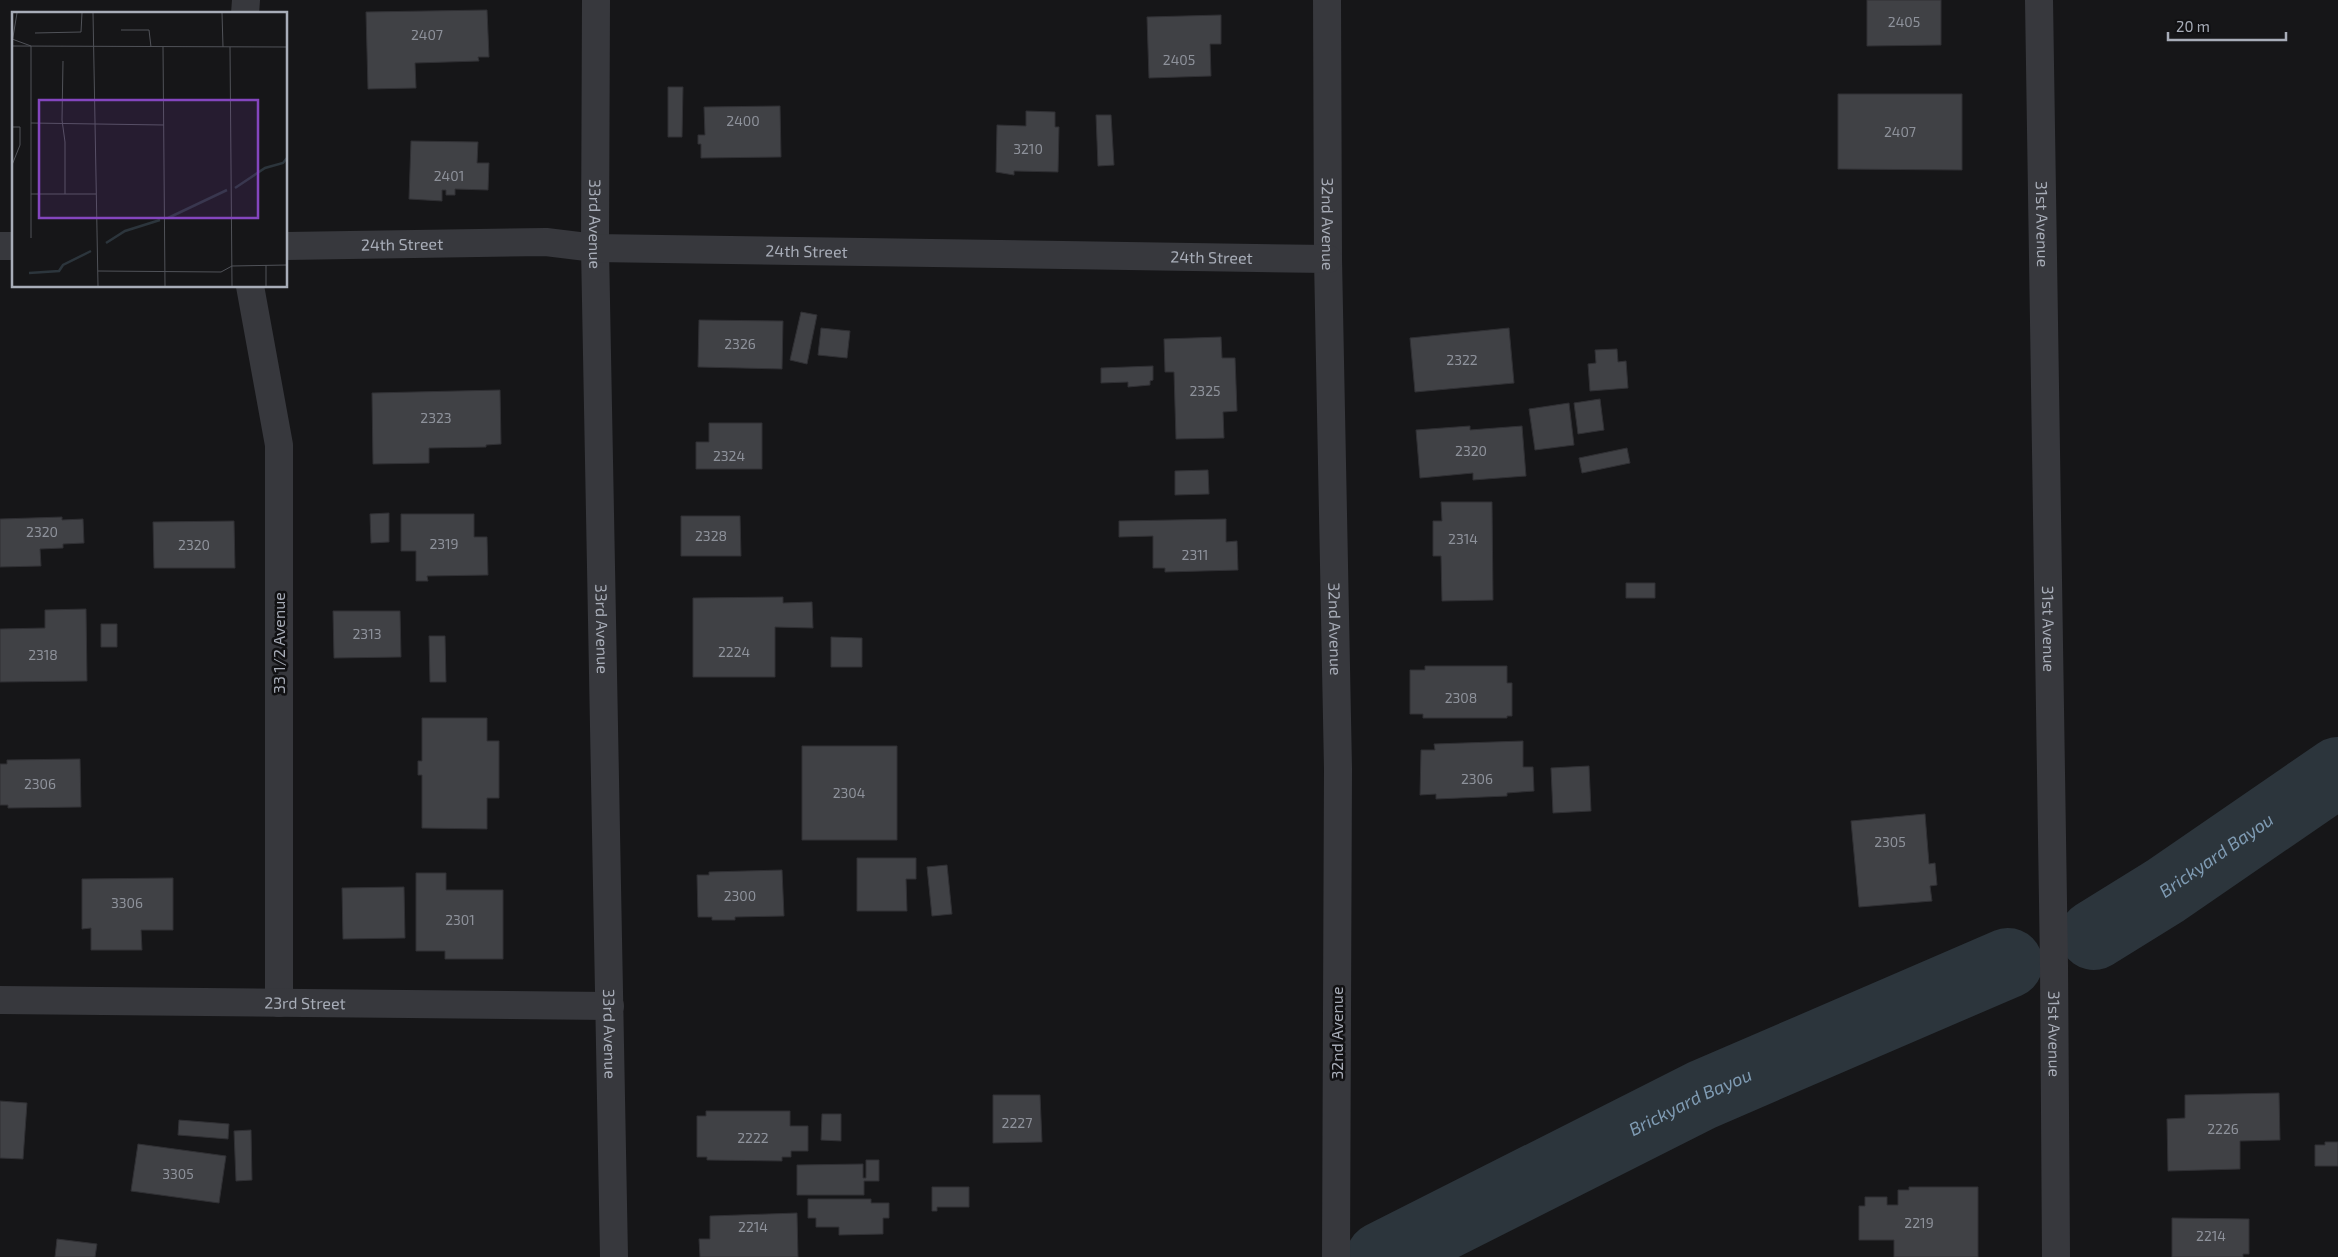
<svg xmlns="http://www.w3.org/2000/svg" width="2338" height="1257" font-family="'Exo 2',sans-serif">
<style>
.lines{fill:none;stroke-linecap:round;stroke-linejoin:round}
.river{stroke:#2c353c;stroke-width:70}
.building{fill:#404145;stroke:#303034}
.minor{stroke:#37383d;stroke-width:28}
.labels{text-anchor:middle;stroke-width:5;stroke-linejoin:round;paint-order:stroke}
.number-label{font-size:14px;fill:#8e929b}
.street-label{font-size:16px;fill:#a8adb8;stroke:#111113}
.water-label{font-size:18px;font-style:italic;fill:#7f9bb3;stroke:#111113}
.inset-river{fill:none;stroke:#2c353c;stroke-width:2.5}
.inset-road{fill:none;stroke:#505258;stroke-width:1}
.view{fill:#8446be;fill-opacity:0.15;stroke:#8446be;stroke-width:2.5}
.inset-edge{fill:none;stroke:#a8adb8;stroke-width:2.5}
</style>
<rect width="100%" height="100%" fill="#161618"/>
<g class="lines">
<g class="river">
<path id="s1" d="M2094 935 2165 891 2338 772"/>
<path id="s2" d="M1381 1257 1702 1095 2008 963"/>
</g>
</g>
<path class="building" d="M1867 0H1941V45L1867 46Z
M487 10 489 57H478L479 61 415 63 416 88 368 89 366 12Z
M1221 15V44H1210L1211 76 1149 78 1147 17Z
M668 87H683L682 137H668Z
M1838 94H1962V170L1838 169Z
M780 106 781 157 701 158V144H698V135H705L704 107Z
M1026 111 1055 112V127H1059L1058 172 1014 171V175L996 172 997 125 1026 126Z
M1096 115H1111L1114 165 1098 166Z
M411 141 478 142 477 163H489L488 190 455 189V195H446V190H442V201L409 199Z
M801 312 817 315 807 364 790 360Z
M699 320 783 321 782 369 698 367Z
M821 328 850 331 847 358 818 355Z
M1509 328 1514 383 1415 392 1410 338Z
M1221 337 1222 358H1235L1237 411 1223 412 1224 438 1176 439 1174 372H1165L1164 339Z
M1617 349 1618 362 1626 361 1628 388 1590 391 1588 364 1596 363 1595 350Z
M1153 366V380L1150 381V385L1128 387V382L1101 383V368Z
M500 390 501 444 486 445V447L429 448V463L373 464 372 393Z
M1600 399 1604 430 1578 434 1574 403Z
M1569 403 1574 445 1535 450 1529 409Z
M709 423H762V469H696V442H709Z
M1470 426V430L1522 426 1526 476 1473 480V473L1420 478 1416 430Z
M1627 448 1630 463 1582 473 1579 458Z
M1208 470 1209 494 1175 495V471Z
M1441 502H1492L1493 600 1442 601 1441 556H1433V521H1442Z
M389 513V542L371 543 370 514Z
M401 514H474V537H487L488 575 427 576 428 581H416V551H401Z
M681 516H740L741 556H681Z
M62 517V520L83 519 84 543 63 544V548L40 549 41 566 0 567V519Z
M1226 519V542L1237 541 1238 570 1165 572V568H1153V536L1119 537V521Z
M234 521 235 568H154L153 522Z
M1626 583H1655V598H1626Z
M783 597V603L812 602 813 628 775 627V677H693V598Z
M86 609 87 681 0 682V629L45 628V610Z
M333 611H400L401 657 334 658Z
M101 624H117V647H101Z
M429 636H445L446 682H430Z
M831 637 862 638V667H831Z
M1425 666H1507V683H1512V716H1507V718H1423V714H1410V670H1425Z
M422 718H487V741H499V798H487V829L422 828V775H418V761H422Z
M1523 741V767H1533L1534 791 1507 793V796L1436 799V794L1420 795 1421 750H1435L1434 744Z
M802 746H897V840H802Z
M80 759 81 807 8 808V805H0V764H7V760Z
M1589 766 1591 811 1553 813 1551 768Z
M1925 814 1929 864 1935 863 1937 885 1930 886 1932 901 1859 907 1851 821Z
M857 858H916V879H906L907 911H857Z
M947 865 952 914 932 916 927 867Z
M782 870 784 916 735 917V920H712V917H698L697 875H709V872Z
M416 873H446V890H503V959H445V951H416Z
M173 878V930H141L142 950H91V928L82 929V879Z
M404 887 405 938 343 939 342 888Z
M2279 1093 2280 1140 2240 1141V1169L2168 1171 2167 1119 2185 1118V1095Z
M993 1095H1040L1042 1142 993 1143Z
M0 1101 27 1103 23 1159 0 1158Z
M706 1111H790V1126H808V1151H791V1157H782V1161L707 1160V1157H697V1116H706Z
M822 1114H841V1141L821 1140Z
M179 1120 229 1124 228 1139 178 1135Z
M251 1130 252 1180 236 1181 234 1131Z
M2325 1142H2338V1166H2315V1145H2325Z
M138 1144 226 1156 219 1203 131 1191Z
M866 1160H879V1181H864V1195H797V1165L863 1164V1178H866Z
M932 1187H969V1207H937V1211H932Z
M1909 1187H1978V1257H1894V1240H1859V1206H1865V1197H1887V1205H1898V1190H1909Z
M808 1199H871V1203H889V1218H883V1234L839 1235V1227H816V1218H808Z
M797 1213 798 1257H700L699 1239H710V1216Z
M2172 1218 2249 1219V1254H2243V1257H2172Z
M57 1239 97 1244 95 1257H55Z"/>
<g class="lines">
<g class="minor">
<path id="s3" d="M596 0 595 248 614 1257"/>
<path id="s4" d="M1327 0 1328 259 1338 769 1336 1257"/>
<path id="s5" d="M2039 0 2054 966 2056 1257"/>
<path d="M245 14 246 0"/>
<path d="M0 246H14"/>
<path id="s6" d="M286 246 546 242 595 248 1328 259"/>
<path d="M250 286 279 445V1003"/>
<path id="s7" d="M0 1000 610 1006"/>
</g>
</g>
<g class="labels">
<g class="number-label">
<text x="1904" y="27">2405</text>
<text x="427" y="40">2407</text>
<text x="1179" y="65">2405</text>
<text x="743" y="126">2400</text>
<text x="1900" y="137">2407</text>
<text x="1028" y="154">3210</text>
<text x="449" y="181">2401</text>
<text x="740" y="349">2326</text>
<text x="1462" y="365">2322</text>
<text x="1205" y="396">2325</text>
<text x="436" y="423">2323</text>
<text x="1471" y="456">2320</text>
<text x="729" y="461">2324</text>
<text x="42" y="537">2320</text>
<text x="711" y="541">2328</text>
<text x="1463" y="544">2314</text>
<text x="444" y="549">2319</text>
<text x="194" y="550">2320</text>
<text x="1195" y="560">2311</text>
<text x="367" y="639">2313</text>
<text x="734" y="657">2224</text>
<text x="43" y="660">2318</text>
<text x="1461" y="703">2308</text>
<text x="1477" y="784">2306</text>
<text x="40" y="789">2306</text>
<text x="849" y="798">2304</text>
<text x="1890" y="847">2305</text>
<text x="740" y="901">2300</text>
<text x="127" y="908">3306</text>
<text x="460" y="925">2301</text>
<text x="1017" y="1128">2227</text>
<text x="2223" y="1134">2226</text>
<text x="753" y="1143">2222</text>
<text x="178" y="1179">3305</text>
<text x="1919" y="1228">2219</text>
<text x="753" y="1232">2214</text>
<text x="2211" y="1241">2214</text>
</g>
<g class="street-label">
<text dy="6" stroke="none"><textPath href="#s3" startOffset="224">33rd Avenue</textPath></text>
<text dy="6" stroke="none"><textPath href="#s4" startOffset="224">32nd Avenue</textPath></text>
<text dy="6" stroke="none"><textPath href="#s5" startOffset="224">31st Avenue</textPath></text>
<text dy="6" stroke="none"><textPath href="#s6" startOffset="116">24th Street</textPath></text>
<text dy="6" stroke="none"><textPath href="#s6" startOffset="521">24th Street</textPath></text>
<text dy="6" stroke="none"><textPath href="#s6" startOffset="926">24th Street</textPath></text>
<text dy="6" stroke="none"><textPath href="#s4" startOffset="629">32nd Avenue</textPath></text>
<text dy="6" stroke="none"><textPath href="#s5" startOffset="629">31st Avenue</textPath></text>
<text dy="6" stroke="none"><textPath href="#s3" startOffset="629">33rd Avenue</textPath></text>
<text transform="translate(279 643) rotate(-90)" y="6">33 1/2 Avenue</text>
<text dy="6" stroke="none"><textPath href="#s7" startOffset="305">23rd Street</textPath></text>
<text dy="6" stroke="none"><textPath href="#s3" startOffset="1034">33rd Avenue</textPath></text>
<text transform="translate(1337 1033) rotate(-90)" y="6">32nd Avenue</text>
<text dy="6" stroke="none"><textPath href="#s5" startOffset="1034">31st Avenue</textPath></text>
</g>
<g class="water-label">
<text dy="6" stroke="none"><textPath href="#s1" startOffset="146">Brickyard Bayou</textPath></text>
<text dy="6" stroke="none"><textPath href="#s2" startOffset="346">Brickyard Bayou</textPath></text>
</g>
</g>
<g transform="translate(12 12)">
<rect width="275" height="275" fill="#161618"/>
<path class="inset-river" d="M223 176 253 156 271 151 275 146M156 206 215 178M94 231 113 219 148 208M17 261 47 259 51 253 79 239"/>
<path class="inset-road" d="M81 1 86 274M210 1 211 35M109 18H137L139 35M23 21 69 20 70 1M0 27 19 34M0 31 5 1M0 34 275 35M151 35 153 274M218 35 220 274M51 49 50 108 53 130V182M19 111 152 113M0 115H8V133L0 153M19 182H84M19 226V34M86 259 209 260 220 254 275 253M254 274V253"/>
<path class="view" d="M27 88H246V206H27Z"/>
<rect width="275" height="275" class="inset-edge"/>
</g>
<path d="M2168 32v8h118v-8" fill="none" stroke="#a8adb8" stroke-width="2.5"/>
<text x="2176" y="32" font-size="15" fill="#a8adb8" stroke="#111113" stroke-width="4" paint-order="stroke">20 m</text>
</svg>
